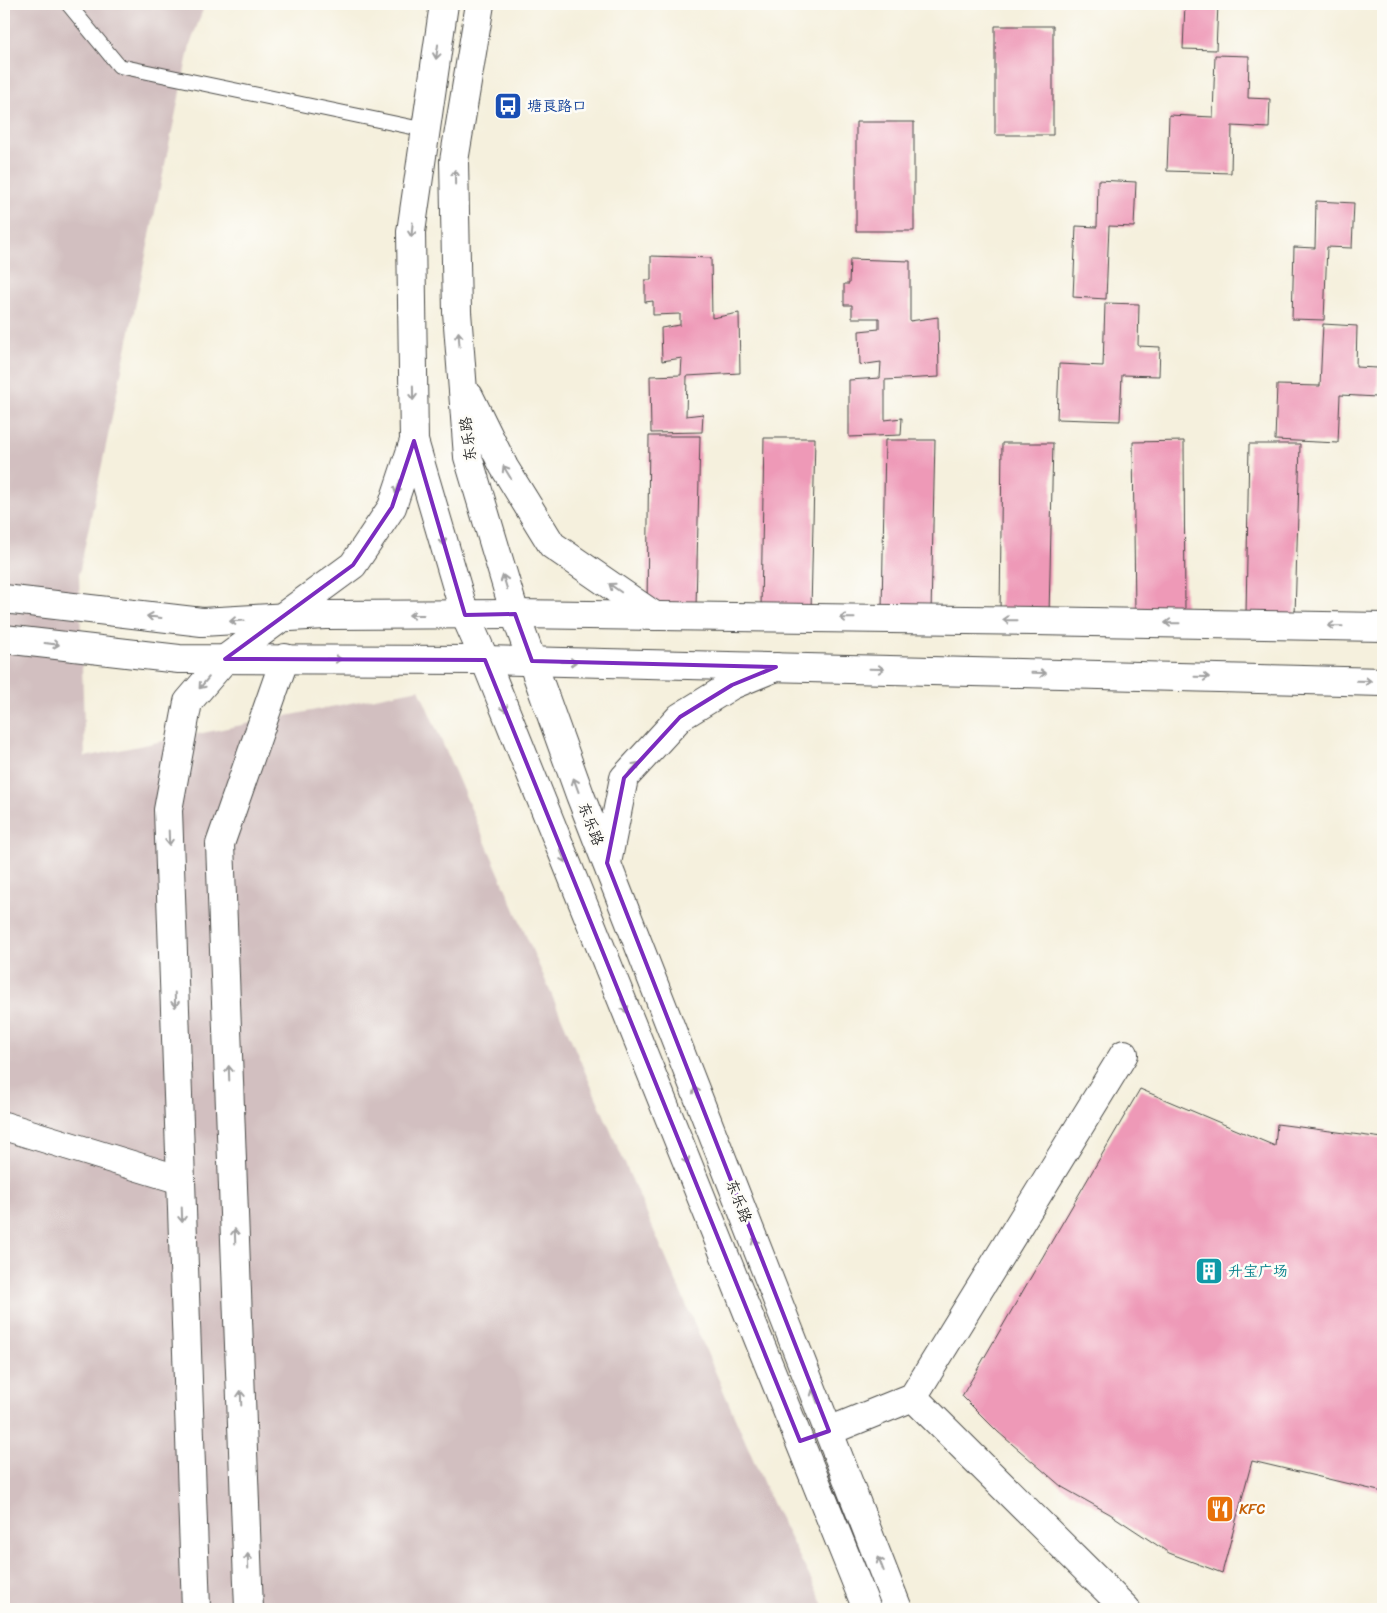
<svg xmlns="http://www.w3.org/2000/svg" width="1387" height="1613" font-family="Sriracha,'LXGW WenKai TC',sans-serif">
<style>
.industrial{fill:#d2bfc0}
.building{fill:#ee99b7}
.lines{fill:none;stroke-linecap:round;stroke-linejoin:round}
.service-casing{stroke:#494946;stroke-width:16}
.minor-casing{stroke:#494946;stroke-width:30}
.tertiary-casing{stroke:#494946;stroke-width:30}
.primary-casing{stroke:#494946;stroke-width:30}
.service{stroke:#fff;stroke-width:14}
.minor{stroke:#fff;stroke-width:28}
.tertiary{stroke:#fff;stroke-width:28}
.primary{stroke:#fff;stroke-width:28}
.oneway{stroke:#a0a0a0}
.marked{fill:none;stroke:#7b2cbf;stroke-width:4;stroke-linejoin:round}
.labels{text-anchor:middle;stroke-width:5;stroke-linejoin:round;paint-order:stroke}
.transit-label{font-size:15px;fill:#164399;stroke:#fdfcf7;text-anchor:start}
.street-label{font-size:15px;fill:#2b2b2b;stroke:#fdfcf7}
.culture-label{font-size:15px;fill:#0d838f;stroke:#fdfcf7;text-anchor:start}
.food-label{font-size:15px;fill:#c56008;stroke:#fdfcf7;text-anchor:start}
</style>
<rect width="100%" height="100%" fill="#fdfcf7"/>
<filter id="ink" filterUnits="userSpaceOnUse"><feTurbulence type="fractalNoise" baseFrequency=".02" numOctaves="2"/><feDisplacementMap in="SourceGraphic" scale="10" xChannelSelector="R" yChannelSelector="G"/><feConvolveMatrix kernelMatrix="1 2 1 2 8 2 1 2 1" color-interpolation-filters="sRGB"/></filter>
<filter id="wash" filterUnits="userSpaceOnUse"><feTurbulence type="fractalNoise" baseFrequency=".0096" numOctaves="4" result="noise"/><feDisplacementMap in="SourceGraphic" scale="20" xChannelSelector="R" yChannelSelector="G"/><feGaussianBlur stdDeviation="1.12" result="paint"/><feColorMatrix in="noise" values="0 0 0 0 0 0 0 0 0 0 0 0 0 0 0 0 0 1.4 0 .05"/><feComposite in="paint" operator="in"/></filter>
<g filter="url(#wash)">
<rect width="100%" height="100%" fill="#f5f0dd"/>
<path class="industrial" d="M4 4H205L190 45 79 574 85 757 419 689 773 1505 826 1609H4Z"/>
<g id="blocks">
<path class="building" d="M1185 4H1218L1216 50 1183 49Z
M995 26H1053V135H995Z
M1215 55 1249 56 1248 98 1270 99 1269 128 1232 126 1231 173 1167 171 1169 115 1213 117Z
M856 122H914V231H856Z
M1098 180 1136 182 1134 227 1109 226 1106 299 1073 297 1076 226 1097 227Z
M1316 201 1354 203 1352 248 1327 247 1324 320 1292 319 1294 247 1315 248Z
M651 256 711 258 712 318 739 313 740 373 687 376 686 416 703 414 702 432 651 433 650 376 681 375 682 358 662 361 661 328 680 325V314L653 315V301L645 302V280H651Z
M850 259 910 261V321L938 317 939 377 885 380V420L902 418 901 435 849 437V380L880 378 881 362 860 365 859 331 879 329V318H852V305H844V284H849Z
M1105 303 1139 304 1138 346 1160 347 1159 376 1122 375 1120 421 1057 419 1059 364 1103 366Z
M1323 324 1357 326 1356 367 1378 368 1377 397 1340 395 1338 443 1275 440 1277 385 1320 386Z
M649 436H700L696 607 647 606Z
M764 438H815L811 610 761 608Z
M885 440H935L931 612 882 610Z
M1184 441 1185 613H1135L1133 442Z
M1002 443H1053L1049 615 1000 614Z
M1249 444H1300L1295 616 1246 614Z
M1140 1089 1275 1146 1277 1124 1383 1138V1492L1252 1461 1222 1573 1169 1553 1110 1514 1062 1487 998 1432 962 1396Z"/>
</g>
</g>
<g filter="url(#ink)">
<use href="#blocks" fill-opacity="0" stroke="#494946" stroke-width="1"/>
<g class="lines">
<g class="service-casing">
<path id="service" d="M68 4 119 66 426 130"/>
</g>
<g class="minor-casing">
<path id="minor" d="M4 1126 181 1180
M913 1397 1126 1609
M829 1431 913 1397 1124 1054"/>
</g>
<g class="tertiary-casing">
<path id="tertiary" d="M4 599 202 622 325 615 515 614 1034 621 1383 627
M4 639 179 659 485 660 1383 682"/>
</g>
<g class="primary-casing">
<path id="primary" d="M480 4 454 161 457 312 468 457 515 614 580 795 898 1609
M469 396 504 467 552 545 655 616
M414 441 465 615 485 660 867 1609
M607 863 624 778 680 717 732 685 776 667
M196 1609 168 810 188 702 225 659 353 565 392 507 414 441 411 232 444 4
M249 1609 220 844 285 658"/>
</g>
<use href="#service" class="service"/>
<use href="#minor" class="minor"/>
<use href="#tertiary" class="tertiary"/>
<use href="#primary" class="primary"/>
</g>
<defs><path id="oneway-shaft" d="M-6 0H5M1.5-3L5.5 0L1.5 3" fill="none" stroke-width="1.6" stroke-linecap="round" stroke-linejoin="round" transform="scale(1.25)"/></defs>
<g class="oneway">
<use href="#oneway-shaft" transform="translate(437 52) rotate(98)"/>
<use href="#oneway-shaft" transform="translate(455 177) rotate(-91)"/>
<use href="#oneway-shaft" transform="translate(412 230) rotate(95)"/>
<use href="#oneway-shaft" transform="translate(459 339) rotate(-94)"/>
<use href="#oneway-shaft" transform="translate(413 393) rotate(89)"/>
<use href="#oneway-shaft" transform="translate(507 472) rotate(-121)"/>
<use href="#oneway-shaft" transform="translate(398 487) rotate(109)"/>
<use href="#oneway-shaft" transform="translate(442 538) rotate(74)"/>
<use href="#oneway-shaft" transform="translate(505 582) rotate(-107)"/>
<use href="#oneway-shaft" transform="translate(615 588) rotate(-145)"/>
<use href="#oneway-shaft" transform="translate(416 615) rotate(-180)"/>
<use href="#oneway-shaft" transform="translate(154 617) rotate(-173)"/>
<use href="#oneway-shaft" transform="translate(847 618) rotate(-179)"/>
<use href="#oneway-shaft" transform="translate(1010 620) rotate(-179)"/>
<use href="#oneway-shaft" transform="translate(237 621) rotate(177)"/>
<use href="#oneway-shaft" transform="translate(1172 623) rotate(-179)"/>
<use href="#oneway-shaft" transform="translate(1335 626) rotate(-179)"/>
<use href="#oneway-shaft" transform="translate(52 644) rotate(7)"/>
<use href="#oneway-shaft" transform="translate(334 659)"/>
<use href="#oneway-shaft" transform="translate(569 662) rotate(1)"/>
<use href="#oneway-shaft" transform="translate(877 669) rotate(1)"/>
<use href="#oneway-shaft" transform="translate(1039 673) rotate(1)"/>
<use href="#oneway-shaft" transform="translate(1202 677) rotate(1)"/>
<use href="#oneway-shaft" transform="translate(1364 681) rotate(1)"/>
<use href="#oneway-shaft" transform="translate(204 683) rotate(130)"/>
<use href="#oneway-shaft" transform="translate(503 705) rotate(68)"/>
<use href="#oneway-shaft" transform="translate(634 768) rotate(-47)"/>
<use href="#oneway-shaft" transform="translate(576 785) rotate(-110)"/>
<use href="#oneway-shaft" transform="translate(169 838) rotate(88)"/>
<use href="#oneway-shaft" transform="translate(563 856) rotate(68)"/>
<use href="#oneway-shaft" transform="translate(175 1000) rotate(88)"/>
<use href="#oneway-shaft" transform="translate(624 1006) rotate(68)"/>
<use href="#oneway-shaft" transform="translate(229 1073) rotate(-92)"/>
<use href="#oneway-shaft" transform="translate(697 1094) rotate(-111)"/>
<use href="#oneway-shaft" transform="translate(685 1157) rotate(68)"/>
<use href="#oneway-shaft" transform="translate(182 1215) rotate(88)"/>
<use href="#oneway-shaft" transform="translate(235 1236) rotate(-92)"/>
<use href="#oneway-shaft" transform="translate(756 1245) rotate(-111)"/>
<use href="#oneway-shaft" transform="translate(815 1396) rotate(-111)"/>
<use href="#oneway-shaft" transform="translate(241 1398) rotate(-92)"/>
<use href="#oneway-shaft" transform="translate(248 1561) rotate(-92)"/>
<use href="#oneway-shaft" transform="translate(881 1564) rotate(-111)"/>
</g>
</g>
<path class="marked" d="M414 441 465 615 515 614 532 661 776 667 732 685 680 717 624 778 607 863 829 1431 800 1441 485 660 225 659 353 565 392 507Z"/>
<defs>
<g id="bus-square" transform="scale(1.4375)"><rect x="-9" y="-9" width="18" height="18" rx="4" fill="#1a4fb4" stroke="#fdfcf7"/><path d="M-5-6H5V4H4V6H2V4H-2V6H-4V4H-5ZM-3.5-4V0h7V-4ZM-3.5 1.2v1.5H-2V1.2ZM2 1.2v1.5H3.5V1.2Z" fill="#fff"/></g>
<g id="building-square" transform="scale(1.4375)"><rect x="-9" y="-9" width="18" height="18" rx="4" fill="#0f9aa8" stroke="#fdfcf7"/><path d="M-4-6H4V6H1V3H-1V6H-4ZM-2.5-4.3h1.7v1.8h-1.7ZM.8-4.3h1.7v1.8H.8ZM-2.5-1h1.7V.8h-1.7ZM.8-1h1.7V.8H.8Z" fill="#fff"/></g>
<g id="restaurant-square" transform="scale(1.4375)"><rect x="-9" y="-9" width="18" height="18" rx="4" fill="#e8710a" stroke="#fdfcf7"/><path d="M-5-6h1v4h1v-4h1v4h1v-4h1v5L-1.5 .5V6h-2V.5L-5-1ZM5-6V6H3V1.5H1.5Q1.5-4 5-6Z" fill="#fff"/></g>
</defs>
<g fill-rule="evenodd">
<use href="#bus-square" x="508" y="106"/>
<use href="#building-square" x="1209" y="1271"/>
<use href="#restaurant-square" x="1220" y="1509"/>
</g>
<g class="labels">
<g class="transit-label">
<text x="527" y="111">塘良路口</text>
</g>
<g class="street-label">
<text transform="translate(468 439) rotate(-97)" y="5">东乐路</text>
<text transform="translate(591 824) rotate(69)" y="5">东乐路</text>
<text transform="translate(739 1201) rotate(69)" y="5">东乐路</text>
</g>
<g class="culture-label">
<text x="1228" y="1276">升宝广场</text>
</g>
<g class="food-label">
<text x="1239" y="1514">KFC</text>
</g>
</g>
<rect width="1387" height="1613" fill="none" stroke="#fdfcf7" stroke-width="20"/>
</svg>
